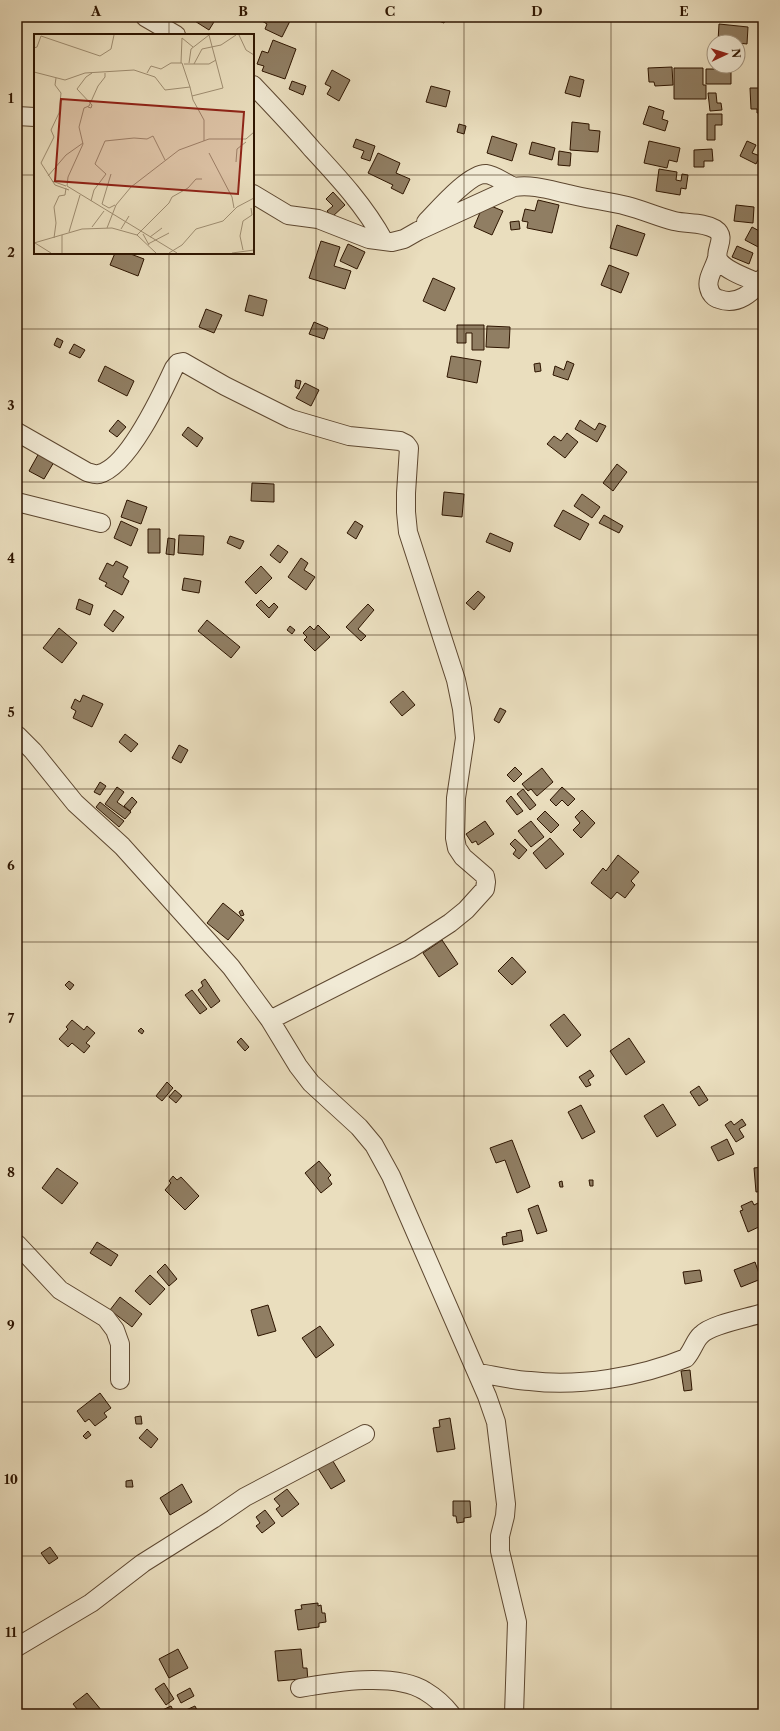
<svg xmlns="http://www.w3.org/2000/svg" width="780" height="1731" font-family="'Libre Caslon Text',serif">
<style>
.building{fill:#907e63;stroke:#2e1500}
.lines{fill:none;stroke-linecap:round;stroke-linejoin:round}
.minor-casing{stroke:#5d4730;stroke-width:20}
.minor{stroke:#f1ead5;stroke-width:18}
.grid{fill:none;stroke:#2e1500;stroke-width:1;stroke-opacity:0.55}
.inset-road{fill:none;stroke:#9f8e72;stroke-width:1}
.view{fill:#8f2418;fill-opacity:0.15;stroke:#8f2418;stroke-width:2}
.inset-edge{fill:none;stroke:#2e1500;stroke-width:2}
.neatline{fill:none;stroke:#2e1500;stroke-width:1.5}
.grid-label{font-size:13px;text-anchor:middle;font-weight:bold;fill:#2e1500}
</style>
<rect width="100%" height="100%" fill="#eadebe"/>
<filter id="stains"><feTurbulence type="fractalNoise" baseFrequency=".005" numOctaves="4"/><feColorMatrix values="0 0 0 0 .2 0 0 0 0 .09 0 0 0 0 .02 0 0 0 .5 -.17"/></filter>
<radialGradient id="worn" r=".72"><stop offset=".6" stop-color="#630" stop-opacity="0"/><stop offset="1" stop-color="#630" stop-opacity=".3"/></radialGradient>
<path class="building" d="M191 17H217L209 30 190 18Z
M264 17H292L282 37 265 29 267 24 262 21Z
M428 17H447L444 23Z
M719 24 748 27 747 44 738 43V42L718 41Z
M273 40 296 49 285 79 262 71 264 66 257 64 262 51 268 53Z
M672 67 673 85 655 86 654 82H649L648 68Z
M674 68H703V85H706V99H674Z
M706 69H731V84H706Z
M332 70 350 80 339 101 327 94 331 87 325 84Z
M570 76 584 80 580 97 565 93Z
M292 81 306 86 303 95 289 89Z
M431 86 450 91 446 107 426 102Z
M750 88H763V113H757V109H751Z
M708 93H716L717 103H721L722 110 710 111Z
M649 106 664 111 662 119 668 121 665 131 643 124Z
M707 114H722V125H715V140H707Z
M572 122 589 124V130L600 131 598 152 570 150Z
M459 124 466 126 464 134 457 132Z
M492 136 517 144 512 161 487 153Z
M356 139 375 146 370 161 361 158 364 151 353 147Z
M649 141 680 148 677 162 669 160 667 168 644 163Z
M747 141 756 145 752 153 760 156 756 164 740 156Z
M532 142 555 148 552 160 529 154Z
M712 149 713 161H704V167H694V150Z
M559 151 571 153 570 166 558 165Z
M378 153 400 163 396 173 410 179 403 194 391 188 393 185 368 173Z
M659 169 677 172 676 180 681 181 682 174 688 175 686 189 681 188 680 195 656 191Z
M333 192 345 205 332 217 327 211 333 206 326 199Z
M538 200 559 205 552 233 527 228 528 222 522 221 525 209 535 211Z
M484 203 503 211 492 235 474 227Z
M736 205 754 207 753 223 734 221Z
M519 221 520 229 511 230 510 222Z
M617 225 645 234 637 256 610 248Z
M752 227 763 233 762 249 745 240Z
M321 241 340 247 334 266 351 271 345 289 309 278Z
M348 244 365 252 357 269 340 261Z
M737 246 753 253 749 264 732 257Z
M115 253H128L144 259 138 276 110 265Z
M609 265 629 273 621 293 601 285Z
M433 278 455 288 445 311 423 301Z
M249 295 267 300 263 316 245 311Z
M206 309 222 315 214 333 199 327Z
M314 322 328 328 324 339 309 334Z
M457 325H484V350H472V333H466V343H457Z
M487 326 510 327 509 348 486 347Z
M57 338 63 341 60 348 54 345Z
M74 344 85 350 80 358 69 353Z
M451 356 481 361 477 383 447 377Z
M567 361 574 364 568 380 553 375 555 366 564 370Z
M540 363 541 371 535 372 534 364Z
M105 366 134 381 127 396 98 381Z
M296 380 301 381 299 389 295 387Z
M305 383 319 390 311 406 296 398Z
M118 420 126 427 117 437 109 431Z
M580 420 595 430 599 423 606 426 597 442 575 429Z
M188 427 203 438 197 447 182 435Z
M567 433 578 442 565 458 547 444 554 436 561 441Z
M39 453 54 462 44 479 29 471Z
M617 464 627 472 613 491 603 483Z
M252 483 274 484V502L251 501Z
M444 492 464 494 462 517 442 515Z
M582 494 600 507 592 518 574 506Z
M127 500 147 507 141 524 121 517Z
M563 510 589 524 580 540 554 526Z
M604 515 623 526 619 533 599 523Z
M121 521 138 529 131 546 114 538Z
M355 521 363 526 356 539 347 533Z
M148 529H160V553H148Z
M490 533 513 543 510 552 486 542Z
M179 535 204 536 203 555 178 553Z
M230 536 244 541 240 549 227 543Z
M168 538 175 539 174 555 166 554Z
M278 545 288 552 280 563 270 555Z
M301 558 308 563 304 570 315 577 306 590 288 577Z
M116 561 128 567 123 577 129 581 122 595 105 586 107 583 99 579 107 563 113 566Z
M261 566 272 578 256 594 245 582Z
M184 578 201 581 199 593 182 590Z
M478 591 485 597 474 610 466 603Z
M79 599 93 605 90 615 76 609Z
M261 600 269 608 274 603 278 607 269 618 256 605Z
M368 604 374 610 358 629 366 636 361 641 346 627Z
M114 610 124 617 113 632 104 625Z
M207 620 240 647 231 658 198 631Z
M318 625 330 637 315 651 304 640 307 637 303 633 310 626 314 630Z
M290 626 295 630 292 634 287 630Z
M59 628 77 643 62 663 43 648Z
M403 691 415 705 402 716 390 702Z
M83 695 103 704 92 727 73 718 76 711 71 708 75 699 80 702Z
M500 708 506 711 499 723 494 720Z
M125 734 138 744 131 752 119 742Z
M179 745 188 750 181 763 172 758Z
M515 767 522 774 514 782 507 775Z
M542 768 553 782 537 796 531 789 528 791 522 784Z
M100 782 106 786 100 795 94 792Z
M117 787 124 792 117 802 131 812 125 819 105 804Z
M562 787 575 799 568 806 562 800 556 806 550 800Z
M523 789 536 805 530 810 517 794Z
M511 796 523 811 517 815 506 801Z
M132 797 137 802 130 811 124 806Z
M100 802 124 821 119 827 96 807Z
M582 810 595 823 581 838 573 830 580 823 575 817Z
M545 811 559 825 551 833 537 819Z
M485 821 494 834 478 845 476 841 472 843 466 834Z
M531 821 544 837 531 847 518 831Z
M550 838 564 854 546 869 533 853Z
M515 839 527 850 519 859 513 854 516 850 510 844Z
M618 855 639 872 631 881 635 885 625 898 617 892 611 899 591 883 603 868 606 871Z
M223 903 244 920 228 940 207 923Z
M242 910 244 915 241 916 239 912Z
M442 940 458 964 439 977 423 953Z
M512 957 526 972 512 985 498 971Z
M205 979 220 1001 211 1008 198 990 203 986 201 982Z
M69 981 74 985 70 990 65 985Z
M192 990 207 1009 200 1014 185 995Z
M564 1014 581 1035 567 1047 550 1025Z
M72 1020 84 1030 87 1026 95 1033 86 1043 90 1046 84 1053 72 1043 68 1047 59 1039 68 1029 66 1027Z
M141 1028 144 1031 142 1034 138 1031Z
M241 1038 249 1047 245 1051 237 1042Z
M629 1038 645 1062 626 1075 610 1051Z
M590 1070 594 1076 588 1080 591 1085 586 1087 579 1077Z
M167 1082 173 1088 162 1101 156 1096Z
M699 1086 708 1100 699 1106 690 1092Z
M175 1090 182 1096 176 1103 169 1097Z
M663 1104 676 1125 657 1137 644 1116Z
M581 1105 595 1132 582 1139 568 1112Z
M742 1119 746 1125 739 1129 744 1137 736 1142 725 1125 731 1121 734 1125Z
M727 1139 734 1154 718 1161 711 1147Z
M512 1140 530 1187 517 1193 505 1160 496 1163 490 1148Z
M319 1161 331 1175 328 1178 332 1184 321 1193 305 1173Z
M763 1167V1191L756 1192 754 1168Z
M57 1168 78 1183 62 1204 42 1188Z
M173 1176 177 1180 181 1177 199 1196 185 1210 165 1190 171 1183 169 1181Z
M589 1180H593V1186H590Z
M562 1181 563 1187H560L559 1182Z
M752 1201 754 1205 760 1202 763 1208V1225L748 1232 740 1211 743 1210 741 1206Z
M538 1205 547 1231 537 1234 528 1209Z
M521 1230 523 1241 503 1245 502 1237 507 1236 506 1233Z
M97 1242 118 1255 111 1266 90 1253Z
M755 1262 761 1279 741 1287 734 1270Z
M165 1264 177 1279 169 1286 157 1272Z
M700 1270 702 1281 685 1284 683 1272Z
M150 1275 165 1289 150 1305 135 1291Z
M120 1297 142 1314 132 1327 110 1310Z
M268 1305 276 1331 258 1336 251 1310Z
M320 1326 334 1345 316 1358 302 1338Z
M690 1370 692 1390 684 1391 681 1371Z
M100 1393 111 1408 104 1413 107 1417 95 1426 89 1419 85 1422 77 1411Z
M141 1416 142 1424H136L135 1417Z
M450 1418 455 1449 437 1452 433 1428 440 1427 439 1420Z
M147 1429 158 1439 151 1448 139 1438Z
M88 1431 91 1435 86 1439 83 1436Z
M331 1458 345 1481 331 1489 317 1467Z
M132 1480 133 1487H126V1481Z
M182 1484 192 1502 170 1515 160 1498Z
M287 1489 299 1504 282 1517 276 1509 280 1506 274 1499Z
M453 1501H470L471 1517 464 1518V1522L457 1523 456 1516H453Z
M265 1510 275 1523 262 1533 256 1526 260 1523 256 1517Z
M50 1547 58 1558 49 1564 41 1553Z
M318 1603V1606L321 1605 322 1613H325L326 1622 319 1623V1627L298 1630 295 1610 302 1609 301 1605Z
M178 1649 188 1668 169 1678 159 1659Z
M301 1649 303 1668H307L308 1682 300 1679 278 1681 275 1651Z
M164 1683 174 1699 166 1705 155 1689Z
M190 1688 194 1696 181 1703 177 1695Z
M87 1693 102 1711 98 1714H81L73 1704Z
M171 1706 175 1714H154Z
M195 1706 199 1714H188L186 1710Z"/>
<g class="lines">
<g class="minor-casing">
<path id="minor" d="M145 17 176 35
M253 85C273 106 293 127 312 149 338 177 365 206 384 241
M17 116 35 117
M253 194 288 215 318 219 369 239 392 242 404 239 418 231 514 187C532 184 550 190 568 194 587 199 608 201 627 206 643 210 658 217 674 221 687 224 703 222 715 229 729 238 711 252 720 262 728 272 751 279 763 285
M426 222C437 211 469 173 486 174 495 175 505 183 514 187
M717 258C715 267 706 279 709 288 710 293 714 298 719 299 737 306 753 293 763 278
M17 432 87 472C91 473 95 475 99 474 128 467 162 394 174 368L178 363 183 362 225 386 291 419 349 436 400 441 406 444 409 448 406 493V512L408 532 456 680 462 709 465 738 456 798 455 838 457 848 463 857 485 876 486 882 485 889 466 910 450 923 410 949 270 1020
M17 502 101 523
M17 735 33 751 75 803 122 846 231 967 270 1020 298 1066 311 1083 359 1127 374 1145 391 1176 487 1396 496 1422 506 1504 505 1516 500 1536V1551L517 1622 514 1714
M17 1244 60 1290 106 1318 115 1330 120 1344V1380
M478 1373C496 1376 513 1380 530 1381 579 1387 640 1377 686 1358 693 1350 695 1340 701 1335 711 1324 748 1318 763 1313
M17 1647 91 1603 143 1563 213 1519 245 1497 365 1434
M300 1688C334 1682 395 1672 425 1691 435 1697 444 1705 451 1714"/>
</g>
<use href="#minor" class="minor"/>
</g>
<path class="grid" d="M169 17V35M316 17V1714M464 17V1714M611 17V1714M17 175H35M253 175H763M169 253V1714M17 329H763M17 482H763M17 635H763M17 789H763M17 942H763M17 1096H763M17 1249H763M17 1402H763M17 1556H763"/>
<g transform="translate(34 34)">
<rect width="220" height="220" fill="#eadebe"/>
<path class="inset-road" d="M205 1 212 16 220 21M7 2 66 22 77 15 80 1M0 14 3 13 7 2M147 29 148 4 159 13M155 29 157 15 175 1M150 30H175L182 26M160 30 168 15 187 11 202 1M0 38 31 46 51 39 100 36 121 43 131 56 156 53 159 66 170 86V107M71 39V43L64 52 55 72 50 74 45 93 49 110 34 143 33 152 143 219M113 39 117 32 127 35 137 29H148L156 53M22 44 21 51 27 59 25 79 17 96 20 103 7 129 21 151 35 156M158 62 189 54 175 1M54 73 57 74 58 71 43 55 52 43 58 39M175 119 198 163 200 174M202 128 203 115 212 108M77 140 68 170 75 174 81 171M14 142 32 121 49 109M18 147 32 152M57 167 60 156 72 140 61 130 71 107 100 104 113 105 119 102 131 126M58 193 70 177M73 194 82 171 97 153 145 116 175 105H212L220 98M87 195 95 182M35 198 46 161M109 200 115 211M28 201V219M103 201 135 169 138 163 154 154 162 145H168M116 203 128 194M20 204 22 189 20 173 25 162 31 161 32 154M0 209 48 195 78 194 103 201 122 219M1 209 17 219M114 210 135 199M209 216 206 202 209 187 218 181 217 174M135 219 148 211 162 195 189 187 203 173 220 164M198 219 220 216"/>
<path class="view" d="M27 65 210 78 204 160 21 147Z"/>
<rect width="220" height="220" class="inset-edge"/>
</g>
<rect width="780" height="1731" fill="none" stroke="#eadebe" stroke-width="44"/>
<g transform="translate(726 54) rotate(86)"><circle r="19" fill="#f1ead5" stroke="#a39580"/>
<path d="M0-3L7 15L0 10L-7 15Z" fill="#8f2418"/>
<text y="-6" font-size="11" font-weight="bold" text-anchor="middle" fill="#2e1500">N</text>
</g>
<rect x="22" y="22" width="736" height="1687" class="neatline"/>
<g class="grid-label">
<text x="96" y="16">A</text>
<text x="243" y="16">B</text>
<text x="390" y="16">C</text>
<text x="537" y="16">D</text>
<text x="684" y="16">E</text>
<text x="11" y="103">1</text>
<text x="11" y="257">2</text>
<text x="11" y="410">3</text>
<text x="11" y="563">4</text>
<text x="11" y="717">5</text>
<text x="11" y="870">6</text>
<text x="11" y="1023">7</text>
<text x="11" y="1177">8</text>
<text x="11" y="1330">9</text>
<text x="11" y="1484">10</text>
<text x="11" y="1637">11</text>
</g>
<rect width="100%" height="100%" filter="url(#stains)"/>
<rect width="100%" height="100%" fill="url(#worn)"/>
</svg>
